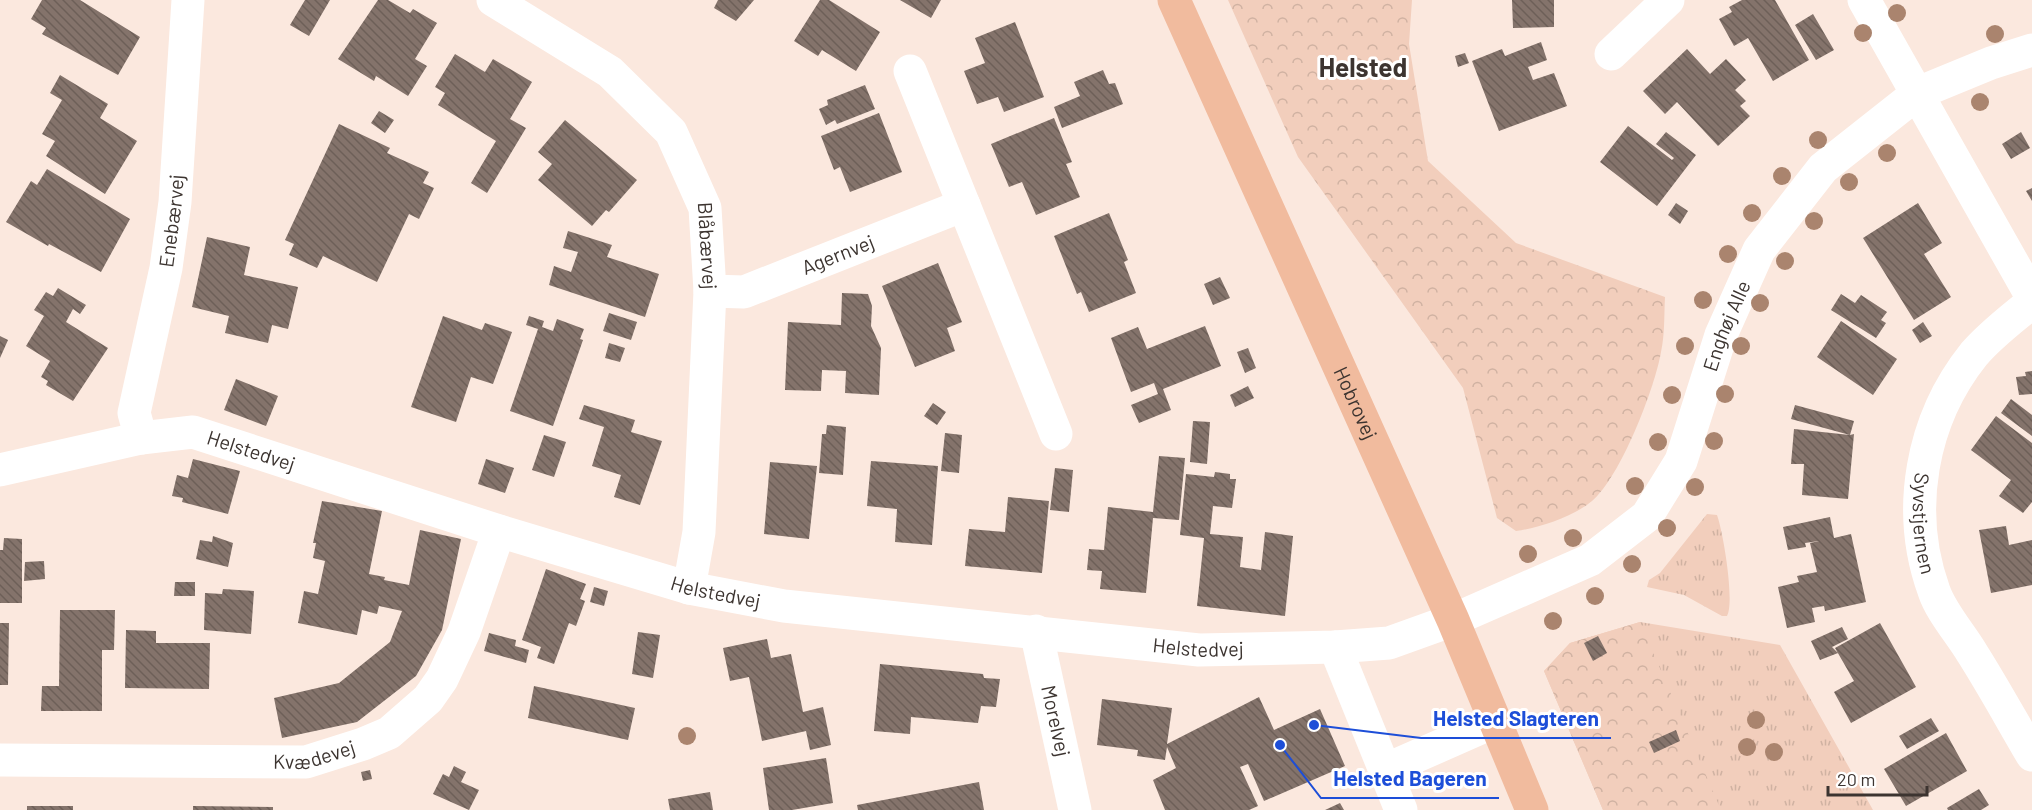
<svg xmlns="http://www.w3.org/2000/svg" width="2032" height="810" font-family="Barlow,sans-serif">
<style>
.grass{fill:url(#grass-tufts)}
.forest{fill:url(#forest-crowns)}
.building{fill:url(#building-back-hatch)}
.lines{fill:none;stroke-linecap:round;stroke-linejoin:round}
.minor{stroke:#fff;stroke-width:33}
.major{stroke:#f1bb9e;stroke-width:33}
.tree{fill:#aa846e}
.labels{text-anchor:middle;stroke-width:6;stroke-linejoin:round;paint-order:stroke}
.street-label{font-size:20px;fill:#3c3430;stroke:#fff}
.district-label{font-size:26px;font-weight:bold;fill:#3c3430;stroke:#fff}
.leader{fill:none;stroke:#1d4ed8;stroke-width:2}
.callout-dot{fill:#1d4ed8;stroke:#fff;stroke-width:2}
.callout-label{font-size:21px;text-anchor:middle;font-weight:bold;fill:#1d4ed8;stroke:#fff;stroke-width:6;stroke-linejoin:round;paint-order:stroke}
</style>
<defs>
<pattern id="grass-tufts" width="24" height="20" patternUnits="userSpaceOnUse" patternTransform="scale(1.5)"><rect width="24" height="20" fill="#f2cebc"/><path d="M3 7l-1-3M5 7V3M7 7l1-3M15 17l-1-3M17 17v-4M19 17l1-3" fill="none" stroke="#d0b2a2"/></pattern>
<pattern id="forest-crowns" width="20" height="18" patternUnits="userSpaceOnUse" patternTransform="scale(1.5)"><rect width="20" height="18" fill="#f2cebc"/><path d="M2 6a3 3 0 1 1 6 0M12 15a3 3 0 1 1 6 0" fill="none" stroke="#d0b2a2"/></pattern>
<pattern id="building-back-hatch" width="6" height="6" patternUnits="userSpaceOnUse" patternTransform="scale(1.5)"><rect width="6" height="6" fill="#84736b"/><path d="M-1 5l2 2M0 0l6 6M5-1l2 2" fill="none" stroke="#6d5f58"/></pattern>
</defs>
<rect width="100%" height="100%" fill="#fbe8de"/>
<path class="grass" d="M1707 514 1717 515C1723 531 1735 602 1727 616H1722L1684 595 1647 587 1649 580 1660 573Z
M1640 622 1780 645 1873 810H1603L1544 671 1570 643Z"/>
<path class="forest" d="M1228 0H1412L1409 44 1428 161 1516 243 1665 297C1664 315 1665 334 1661 352 1655 388 1620 478 1592 501 1573 517 1539 528 1516 531L1497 518 1463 388 1298 157Z
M1640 622 1721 810H1603L1544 671 1570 643Z"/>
<path class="building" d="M42 0H80L140 37 118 75 42 34 46 28 31 19Z
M305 0H330L309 36 290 25Z
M378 0H388L410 13 413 9 437 23 415 59 427 66 408 96 376 76 374 81 338 59Z
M718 0H754L736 21 714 8Z
M820 0H829L880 32 856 71 822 50 818 56 794 41Z
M900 0H941L931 18Z
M1512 0H1554V27L1513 28Z
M1742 0H1775L1809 60 1773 81 1748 38 1734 46 1719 19 1732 12 1729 7Z
M1813 14 1834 50 1816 60 1795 25Z
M1015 22 1044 97 1004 112 998 97 977 104 964 71 985 63 975 38Z
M1541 42 1547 60 1528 67 1533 80 1554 73 1567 106 1499 131 1472 61 1502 49 1505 56Z
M1687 49 1710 74 1726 59 1746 80 1735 90 1746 101 1740 106 1750 116 1718 146 1677 102 1665 114 1643 91Z
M1465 53 1469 63 1458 67 1455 56Z
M455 54 485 72 493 59 532 82 510 119 526 128 487 193 471 183 496 141 438 105 445 93 435 87Z
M1103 70 1109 84 1115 83 1123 104 1062 128 1054 107 1080 96 1074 82Z
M60 75 108 104 100 118 137 141 105 194 46 156 55 141 42 134 62 100 50 93Z
M865 85 875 109 837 124 835 120 826 125 819 109 828 105 827 100Z
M379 111 394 120 385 133 371 123Z
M879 113 902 172 850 192 840 167 834 170 821 136Z
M1054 118 1072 162 1066 164 1080 197 1036 215 1022 182 1009 187 991 144Z
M565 120 637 180 609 212 606 210 592 226 538 180 552 164 538 152Z
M339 124 390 148 387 153 429 172 423 183 434 188 419 219 409 214 377 282 323 256 317 268 289 255 294 244 285 240Z
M1628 126 1672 160 1674 158 1656 144 1666 132 1696 155 1657 206 1600 162Z
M2021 132 2030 148 2011 159 2002 144Z
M47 169 130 219 101 272 49 244 48 246 6 222 31 181 37 185Z
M2032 188V201L2026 191Z
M1676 203 1688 211 1680 224 1668 215Z
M1918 203 1942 243 1924 254 1951 297 1914 320 1863 238Z
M1109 213 1128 260 1124 262 1136 293 1089 312 1081 292 1077 294 1054 236Z
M568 231 612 245 607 257 659 274 645 317 549 285 554 266 571 272 578 252 563 248Z
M207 237 250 247 244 275 298 287 288 329 272 325 268 343 225 333 229 316 192 307Z
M938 263 962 322 947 328 955 351 915 367 882 286Z
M1220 277 1230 298 1213 305 1204 284Z
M58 288 86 305 80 314 73 309 66 322 108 348 73 401 46 385 48 381 41 377 50 361 26 346 44 316 34 310 46 292 53 296Z
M842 293 868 294 872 306 871 326 881 348 879 395 845 393 846 371 822 370 821 391 785 390 788 322 841 325Z
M1841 294 1855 303 1861 295 1887 312 1881 320 1886 323 1876 338 1831 310Z
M609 313 637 322 631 340 603 331Z
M443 316 482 330 485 323 512 332 493 384 471 377 456 422 411 407Z
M529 316 544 321 542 327 553 331 557 319 584 329 580 339 583 340 553 426 510 411 538 329 526 325Z
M1841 321 1897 359 1873 395 1817 357Z
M1923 322 1932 336 1920 343 1912 330Z
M1205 326 1221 366 1163 389 1171 410 1139 423 1131 405 1158 394 1154 383 1131 392 1111 338 1138 327 1147 349Z
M0 336 8 340 0 358Z
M609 343 625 348 620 362 605 358Z
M1248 348 1256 368 1245 373 1237 352Z
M2032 371V394L2019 395 2016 377 2026 376 2025 372Z
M236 379 278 396 266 426 224 410Z
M1248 386 1254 398 1235 407 1230 395Z
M2011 399 2032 415V436L2001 413Z
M933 403 946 412 937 425 924 416Z
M584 405 635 420 631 432 662 441 640 505 614 497 621 475 592 466 604 427 579 419Z
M1795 405 1854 421 1850 435 1854 434 1848 499 1802 495 1804 464H1791L1794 429 1850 435 1791 419Z
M1996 416 2032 443V502L2023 513 1999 496 2011 480 1971 450Z
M1193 421 1210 422 1207 464 1190 462Z
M827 425 846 427 843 475 819 473 822 434H826Z
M945 433 962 435 959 473 941 471Z
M544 435 566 442 554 477 532 470Z
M1159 456 1185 458 1179 520 1153 518 1146 593 1100 589 1102 571 1087 570 1089 549 1104 550 1108 507 1153 512Z
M193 459 240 471 228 514 182 502 183 498 172 496 177 475 188 478Z
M486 459 514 468 505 493 478 484Z
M871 461 938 466 932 545 895 542 897 509 867 506Z
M770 462 817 466 809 539 764 534Z
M1055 468 1073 470 1069 512 1050 510Z
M1215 472 1230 474V479H1236L1232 508 1213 506 1210 534 1243 537 1240 567 1261 570 1265 532 1293 536 1285 616 1197 606 1204 538 1180 535 1186 474 1214 477Z
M1008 497 1049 501 1042 573 965 566 969 529 1005 532Z
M322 501 382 511 369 574 385 577 384 580 409 585 420 530 461 539 442 630 416 676 357 722 282 738 274 698 339 683 390 642 402 611 379 606 377 614 362 610 357 635 298 623 304 591 318 594 325 561 313 558 316 543H313Z
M1830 517 1834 538 1851 534 1866 602 1825 611 1824 606 1812 608 1815 622 1787 628 1778 587 1799 582 1797 576 1817 572 1810 543 1819 541 1805 543 1806 547 1788 550 1783 527Z
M2006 526 2009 545 2032 540V585L1991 593 1979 530Z
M213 536 233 543 228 567 196 559 200 540 212 542Z
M4 538 22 539V603H0V550H3Z
M44 561 45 579 24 581 25 562Z
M546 569 586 584 580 599 585 601 576 626 569 623 554 664 537 658 541 647 522 640Z
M175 582H195V596H174Z
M594 587 608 591 604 606 590 602Z
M223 589 254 591 251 634 204 630 205 593 222 594Z
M60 610H115L114 650H102V711H41L42 686H59Z
M0 623H9L8 685H0Z
M1880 623 1916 687 1851 723 1834 692 1854 681 1835 648Z
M1842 627 1848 639 1832 647 1838 653 1820 660 1811 641Z
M126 630 156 631V643H210L209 689 125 688Z
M638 632 660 635 653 678 632 674Z
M489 633 516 640 515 646 529 650 526 663 484 651Z
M1598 636 1607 653 1593 661 1584 643Z
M767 639 771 658 791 654 803 712 823 707 831 745 810 750 806 731 762 741 749 677 730 681 723 648Z
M880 664 983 674 984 678 1000 679 996 707 981 706 978 723 911 717 910 734 874 731Z
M534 686 635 708 628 740 528 718Z
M1259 697 1274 730 1320 709 1345 766 1264 801 1248 764 1240 767 1258 806 1249 810H1165L1153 780 1176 768 1167 747 1165 760 1137 756 1138 750 1097 745 1102 699 1172 708 1167 744Z
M1931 718 1939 731 1907 749 1899 736Z
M1676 730 1680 741 1654 753 1649 742Z
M1946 733 1967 771 1906 806 1884 769Z
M826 758 833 803 792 810H769L763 768Z
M454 766 466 772 461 782 479 790 469 810 433 794 443 774 449 777Z
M370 770 372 779 363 781 361 772Z
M979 782 984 810H858L857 805Z
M1979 789 1989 805 1981 810H1948L1947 808Z
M710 792 713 810H670L668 799Z
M1340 803 1344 810H1325Z
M27 806H73V810H27Z
M193 806 273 807V810H193Z"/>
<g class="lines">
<g class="minor">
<path id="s1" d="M493 0 610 72 671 132 705 208 710 291 699 532 689 588"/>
<path d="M1864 0 2032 297"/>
<path d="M1611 54 1668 0"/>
<path d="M910 71 1056 434"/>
<path id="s2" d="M710 291 744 292 964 205"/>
<path id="s3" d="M2032 302C2013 318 1991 334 1974 354 1921 420 1905 511 1934 591 1941 612 1960 633 1972 653 1993 686 2012 721 2032 755"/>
<path id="s4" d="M141 438 134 413 166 268 175 202 188 0"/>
<path id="s5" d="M0 470 141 438 193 432 499 531 689 588 784 606 1199 650 1335 647 1389 643 1453 620 1590 560 1647 516 1681 461 1721 335 1759 250 1823 168 1918 93 1991 63 2032 50"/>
<path id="s6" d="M1036 631 1075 810"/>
<path d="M1335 647 1401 810"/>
<path id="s7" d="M0 760 306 762 363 744 389 733 428 699 442 679 464 632 499 531"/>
<path d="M1385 770 1494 722"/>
</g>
<path class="major" id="s8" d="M1174 0 1453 620 1532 810"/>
</g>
<g class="tree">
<circle cx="1897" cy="13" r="9"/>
<circle cx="1863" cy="33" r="9"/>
<circle cx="1995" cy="34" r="9"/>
<circle cx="1980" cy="102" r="9"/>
<circle cx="1818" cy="140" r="9"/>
<circle cx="1887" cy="153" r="9"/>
<circle cx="1782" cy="176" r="9"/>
<circle cx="1849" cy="182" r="9"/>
<circle cx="1752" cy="213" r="9"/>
<circle cx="1814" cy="221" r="9"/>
<circle cx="1728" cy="254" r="9"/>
<circle cx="1785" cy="261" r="9"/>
<circle cx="1703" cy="300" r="9"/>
<circle cx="1760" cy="303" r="9"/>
<circle cx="1685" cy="346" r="9"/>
<circle cx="1741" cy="346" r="9"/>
<circle cx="1725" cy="394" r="9"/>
<circle cx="1672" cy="395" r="9"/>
<circle cx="1714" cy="441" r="9"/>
<circle cx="1658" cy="442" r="9"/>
<circle cx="1635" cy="486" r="9"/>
<circle cx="1695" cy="487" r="9"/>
<circle cx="1667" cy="528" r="9"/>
<circle cx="1573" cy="538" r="9"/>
<circle cx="1528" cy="554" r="9"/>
<circle cx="1632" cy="564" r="9"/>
<circle cx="1595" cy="596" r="9"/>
<circle cx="1553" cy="621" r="9"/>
<circle cx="1756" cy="720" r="9"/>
<circle cx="687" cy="736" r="9"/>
<circle cx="1747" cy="747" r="9"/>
<circle cx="1774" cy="752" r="9"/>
</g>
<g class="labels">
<g class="street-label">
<text dy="7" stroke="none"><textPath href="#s4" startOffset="222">Enebærvej</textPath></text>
<text dy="7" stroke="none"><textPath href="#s1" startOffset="344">Blåbærvej</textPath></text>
<text dy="7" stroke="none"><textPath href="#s2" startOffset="135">Agernvej</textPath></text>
<text dy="7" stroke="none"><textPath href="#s5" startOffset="1918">Enghøj Alle</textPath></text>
<text dy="7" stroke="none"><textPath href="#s8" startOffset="442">Hobrovej</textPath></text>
<text dy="7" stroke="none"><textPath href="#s5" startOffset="258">Helstedvej</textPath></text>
<text dy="7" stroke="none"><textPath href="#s3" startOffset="260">Syvstjernen</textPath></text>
<text dy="7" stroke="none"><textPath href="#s5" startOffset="744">Helstedvej</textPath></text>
<text dy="7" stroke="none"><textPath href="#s5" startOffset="1230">Helstedvej</textPath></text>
<text dy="7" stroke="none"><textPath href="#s6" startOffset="92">Morelvej</textPath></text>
<text dy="7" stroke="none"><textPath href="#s7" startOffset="315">Kvædevej</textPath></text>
</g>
<g class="district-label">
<text x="1363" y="77">Helsted</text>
</g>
</g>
<path class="leader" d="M1314 725L1421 738H1611M1280 745L1321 798H1499"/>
<g class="callout-dot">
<circle cx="1314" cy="725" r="6"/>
<circle cx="1280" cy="745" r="6"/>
</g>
<g class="callout-label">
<text x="1516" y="726">Helsted Slagteren</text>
<text x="1410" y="786">Helsted Bageren</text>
</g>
<path d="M1828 786v9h99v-9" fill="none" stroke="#3c3430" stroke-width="3"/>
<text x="1837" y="786" font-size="18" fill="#3c3430" stroke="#ffffff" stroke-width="4.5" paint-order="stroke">20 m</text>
</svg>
